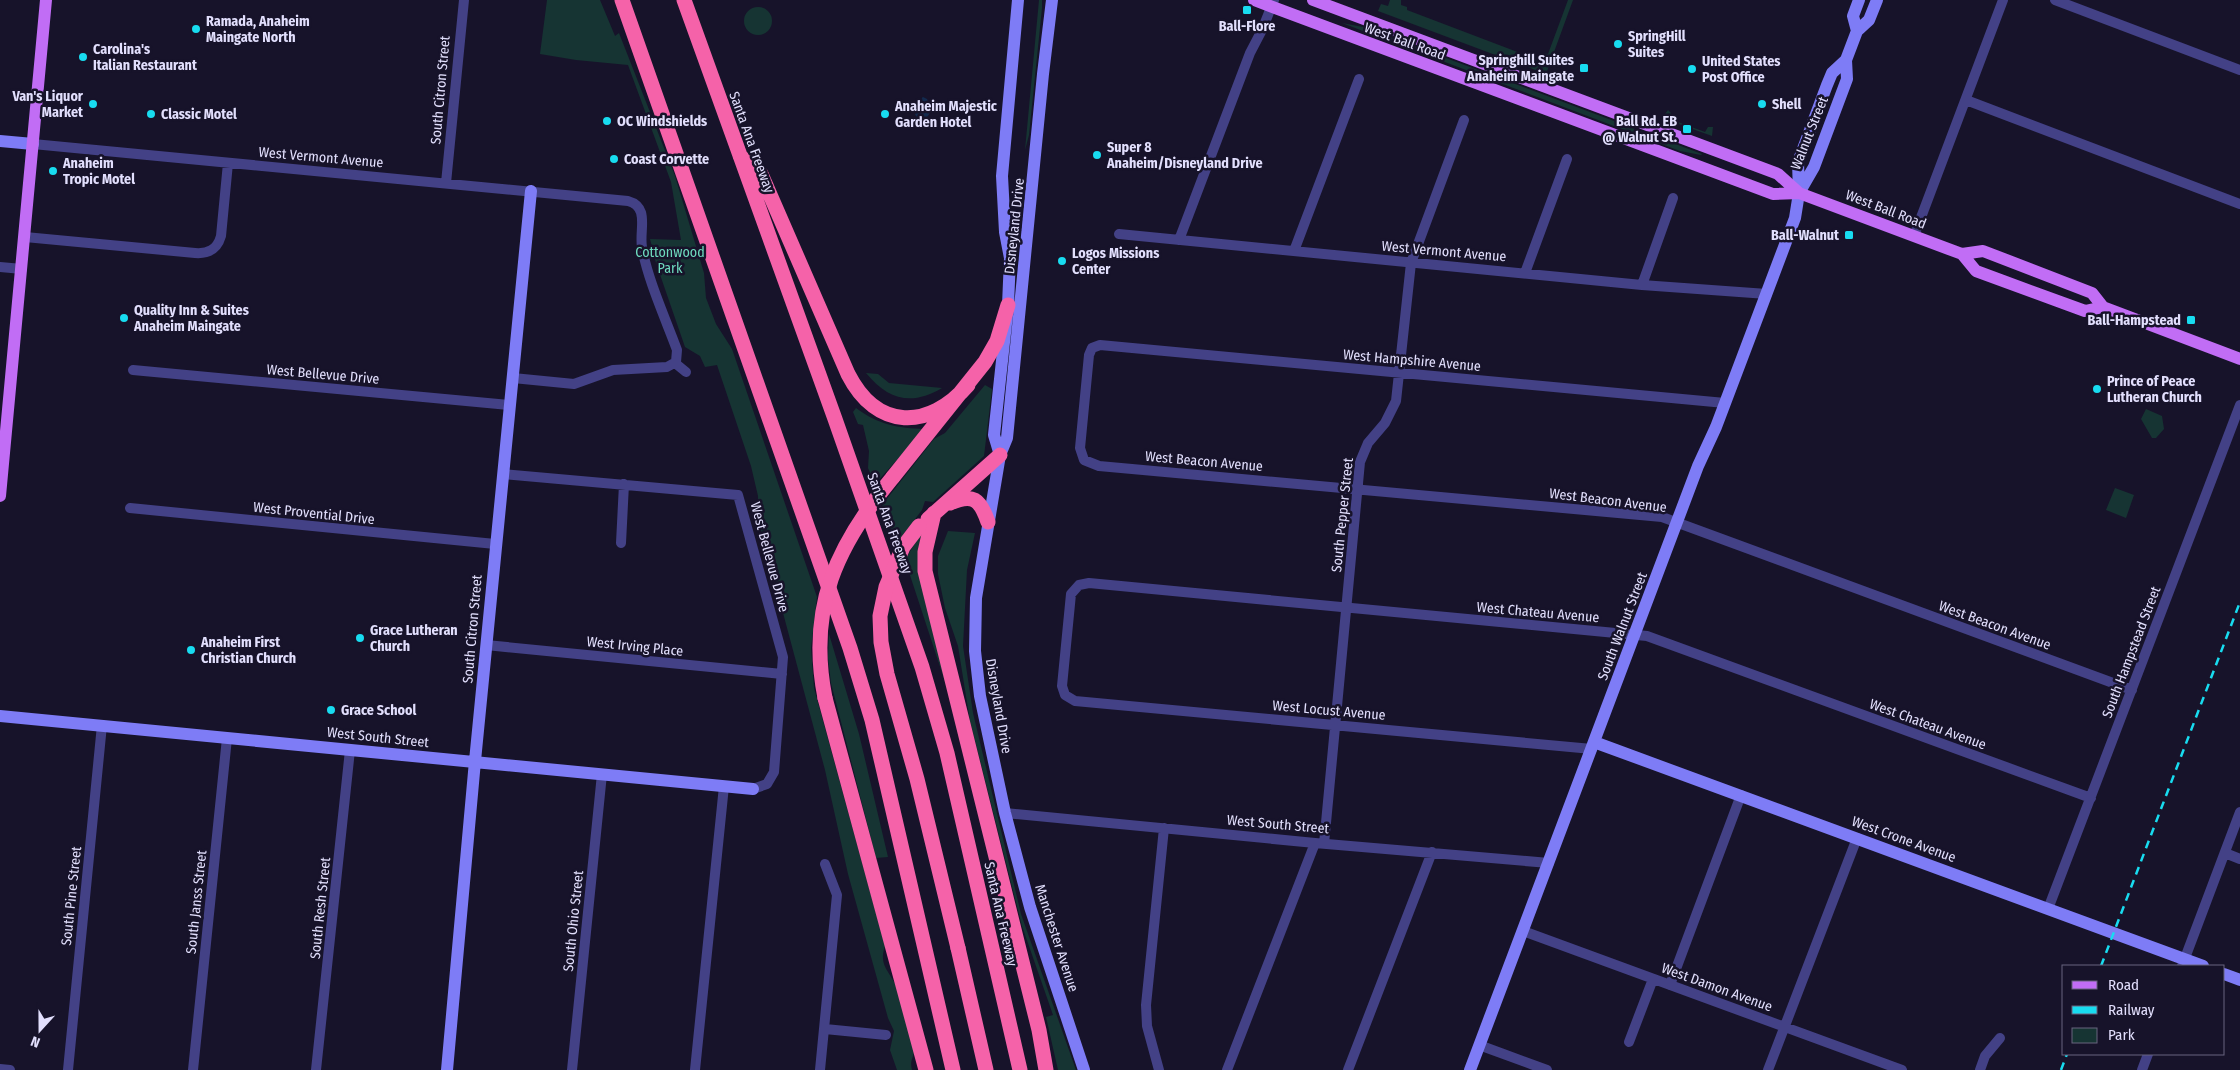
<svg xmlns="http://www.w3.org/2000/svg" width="2240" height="1070" font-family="'Fira Sans Condensed',sans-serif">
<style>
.green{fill:#163433}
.water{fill:#132a4e}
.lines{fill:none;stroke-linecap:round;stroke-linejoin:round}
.street{stroke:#434186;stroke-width:10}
.secondary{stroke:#7e7cf6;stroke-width:12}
.primary{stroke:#c16df5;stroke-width:12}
.highway{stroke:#f562a9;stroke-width:15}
.rail{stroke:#18dcf0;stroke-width:2.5;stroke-dasharray:8 6;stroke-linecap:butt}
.highway-bridge{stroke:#f562a9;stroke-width:15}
.poi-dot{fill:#18dcf0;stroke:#17132a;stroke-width:2}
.labels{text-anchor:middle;stroke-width:5;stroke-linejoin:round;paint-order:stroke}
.poi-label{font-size:14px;font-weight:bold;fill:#e2dffd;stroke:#17132a;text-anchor:start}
.street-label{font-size:14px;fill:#e2dffd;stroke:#17132a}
.park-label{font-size:14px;fill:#6edabe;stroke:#17132a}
</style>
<rect width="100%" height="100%" fill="#17132a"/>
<path class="green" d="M547 0H600L615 36 619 33 675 176 704 273 706 298 716 324 732 349 817 597 811 648 814 688 885 946C878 966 890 971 897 988 901 1001 913 1036 914 1048 915 1057 909 1059 912 1070H897L890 1050 894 1031 888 1018 848 874 825 770 759 523 758 496 751 466 717 365 705 367 700 356 685 347 656 263 650 239 681 240 671 182 628 65 576 60 540 54Z
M1039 0H1042V8L1029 135 1025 150Z
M1390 0H1401V5L1407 7V10L1541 61V53L1548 54 1568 0H1573L1546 74 1378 11 1381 4 1388 6Z
M744 21a14 14 0 1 1 28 0a14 14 0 1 1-28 0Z
M1342 23 1363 27 1702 154 1701 155 1680 151Z
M1668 110 1671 113 1670 119 1705 132 1708 127H1713L1712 136 1662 118Z
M866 373 878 374 889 383 942 388C912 406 888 400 866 373Z
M985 385 992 389 984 456 933 502 925 501 922 510 896 544 882 505 934 439 945 433Z
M856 408C879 425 897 428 925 429L875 484 868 468 869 451 863 425 858 424 853 412Z
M2146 409 2162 416 2164 429 2156 438H2152L2141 419Z
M2115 488 2134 495 2126 518 2106 510Z
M922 531 919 575 948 691 905 560Z
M948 531 975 533 967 570 963 646 973 713 1021 914 1076 1070H1058L1046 1017 1053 1015 1022 926 970 721 958 646 945 608 938 574V556Z
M829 634 859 734 888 857 876 858 831 683 828 658Z"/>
<path class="water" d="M923 97 927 99C932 108 932 116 922 120L917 118 915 114 921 109 918 101Z"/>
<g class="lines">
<path class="street" d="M2055 0 2240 70
M1966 100 2240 204
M33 144 628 201C650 207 639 230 642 247 647 278 666 320 677 350L676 362 667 367 613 370 574 384 513 378
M446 183 464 0
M1119 234 1642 285 1767 294
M1914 236 2003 0
M25 237 195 253C208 254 217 250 221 236L228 163
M1179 240 1250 53 1262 30 1274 0
M1294 251 1359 79
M0 267 22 269
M1525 273 1567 159
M1642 285 1673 198
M675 363 686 372
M133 370 509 405
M1725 403 1100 345 1092 348 1089 355 1080 448 1084 460 1099 466 1662 517 2132 690
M503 474 738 495 783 657 774 772 767 784 753 789
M130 508 495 544
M621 543 624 484
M486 645 782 674
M1592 749 1075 701 1065 695 1062 686 1071 594 1079 585 1089 583 1647 636 2091 798
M1005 813 1315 843 1549 863
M1324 844 1360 462 1368 443 1385 423 1396 401 1411 263 1464 120
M2225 853 2240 859
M2048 909 2240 405
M1523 931 1902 1070
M2182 966 2240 812
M1670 985 1741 795
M825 1029 886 1035
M1629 1042 1653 979
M1479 1045 1547 1070
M0 1069 10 1070
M68 1070 102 725
M193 1070 227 738
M316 1070 350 750
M572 1070 602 774
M695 1070 724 786
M820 1070 837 895 825 864
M1159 1070 1147 1026 1146 1005 1164 828
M1227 1070 1315 843
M1348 1070 1432 852
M1768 1070 1857 838
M1980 1070 1985 1056 2000 1038
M2142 1070 2148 1054"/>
<path class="secondary" d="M1052 0 1043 74 1007 438 1000 455 976 598 975 651 980 696 1005 813 1030 907 1084 1070
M1857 31 1853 16 1859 0
M0 141 33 144
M1799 193 1814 167 1847 79 1846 60
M1000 455 994 435 1008 305 1010 258 1005 232 1002 176 1018 0
M0 716 753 789
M1594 742 2203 966
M2224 974 2240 980
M447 1070 475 761 531 191
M1470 1070 1698 466 1716 427 1795 218 1799 193 1798 162 1827 85 1832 73 1846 60 1857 31 1869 20 1877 0"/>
<path class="primary" d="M1254 0 1773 194 1799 193
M1313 0 1778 174 1799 193 1962 254 1983 251 2092 293 2103 307 2240 359
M1962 254 1976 271 2085 311 2103 307
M0 496 46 0"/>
<path class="highway" d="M622 0 850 648 872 720 953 1070
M684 0 835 419 922 667 947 753 1020 1070
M740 156 761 174 848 374C877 431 929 430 968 385
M893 477 985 362 997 341 1008 305
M950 503C973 493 980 499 988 522
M934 513 925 552V571L1039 1030 1046 1070
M928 519 1000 455
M825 698 926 1070
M958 948 986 1070"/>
<path class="rail" d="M2101 966 2240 602
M2061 1070 2067 1054"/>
<path class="highway-bridge" d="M919 526 903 547 886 587 880 616 881 642 887 674 917 779 958 948
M825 698C807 607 837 545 893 477"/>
</g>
<g class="poi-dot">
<rect x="1242" y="5" width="10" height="10" rx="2.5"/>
<circle cx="196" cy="29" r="5"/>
<circle cx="1618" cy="44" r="5"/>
<circle cx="83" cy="57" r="5"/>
<rect x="1579" y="63" width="10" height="10" rx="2.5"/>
<circle cx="1692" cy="69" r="5"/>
<circle cx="93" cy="104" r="5"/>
<circle cx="1762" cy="104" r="5"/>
<circle cx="151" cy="114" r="5"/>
<circle cx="885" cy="114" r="5"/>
<circle cx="607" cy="121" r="5"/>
<rect x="1682" y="124" width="10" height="10" rx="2.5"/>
<circle cx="1097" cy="155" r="5"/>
<circle cx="614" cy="159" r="5"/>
<circle cx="53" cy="171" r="5"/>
<rect x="1844" y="230" width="10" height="10" rx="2.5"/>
<circle cx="1062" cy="261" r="5"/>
<circle cx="124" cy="318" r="5"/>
<rect x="2186" y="315" width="10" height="10" rx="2.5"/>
<circle cx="2097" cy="389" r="5"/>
<circle cx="360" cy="638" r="5"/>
<circle cx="191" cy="650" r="5"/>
<circle cx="331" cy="710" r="5"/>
</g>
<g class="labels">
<g class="poi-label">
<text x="206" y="26">Ramada, Anaheim<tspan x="206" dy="16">Maingate North</tspan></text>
<text x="1247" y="31" text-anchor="middle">Ball-Flore</text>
<text x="1628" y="41">SpringHill<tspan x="1628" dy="16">Suites</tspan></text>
<text x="93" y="54">Carolina's<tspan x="93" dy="16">Italian Restaurant</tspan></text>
<text x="1574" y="65" text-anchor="end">Springhill Suites<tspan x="1574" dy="16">Anaheim Maingate</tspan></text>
<text x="1702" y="66">United States<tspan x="1702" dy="16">Post Office</tspan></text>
<text x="83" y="101" text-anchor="end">Van's Liquor<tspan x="83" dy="16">Market</tspan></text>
<text x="1772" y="109">Shell</text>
<text x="895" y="111">Anaheim Majestic<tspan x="895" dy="16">Garden Hotel</tspan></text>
<text x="161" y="119">Classic Motel</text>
<text x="617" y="126">OC Windshields</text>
<text x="1677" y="126" text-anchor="end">Ball Rd. EB<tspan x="1677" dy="16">@ Walnut St.</tspan></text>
<text x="1107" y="152">Super 8<tspan x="1107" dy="16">Anaheim/Disneyland Drive</tspan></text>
<text x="624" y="164">Coast Corvette</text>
<text x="63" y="168">Anaheim<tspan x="63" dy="16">Tropic Motel</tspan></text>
<text x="1839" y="240" text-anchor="end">Ball-Walnut</text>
<text x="1072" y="258">Logos Missions<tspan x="1072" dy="16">Center</tspan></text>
<text x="134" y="315">Quality Inn &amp; Suites<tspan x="134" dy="16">Anaheim Maingate</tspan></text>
<text x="2181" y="325" text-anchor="end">Ball-Hampstead</text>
<text x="2107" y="386">Prince of Peace<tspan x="2107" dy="16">Lutheran Church</tspan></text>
<text x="370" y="635">Grace Lutheran<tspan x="370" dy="16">Church</tspan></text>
<text x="201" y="647">Anaheim First<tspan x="201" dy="16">Christian Church</tspan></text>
<text x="341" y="715">Grace School</text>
</g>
<g class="street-label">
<text transform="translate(1405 41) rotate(20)" y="5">West Ball Road</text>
<text transform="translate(440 90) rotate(-85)" y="5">South Citron Street</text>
<text transform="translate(1809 133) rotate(-68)" y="5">Walnut Street</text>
<text transform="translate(752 142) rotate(70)" y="5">Santa Ana Freeway</text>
<text transform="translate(321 157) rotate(5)" y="5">West Vermont Avenue</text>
<text transform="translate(1886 209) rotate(21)" y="5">West Ball Road</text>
<text transform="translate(1014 226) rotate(-84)" y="5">Disneyland Drive</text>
<text transform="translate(1444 251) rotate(5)" y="5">West Vermont Avenue</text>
<text transform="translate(1412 360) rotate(5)" y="5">West Hampshire Avenue</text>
<text transform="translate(323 374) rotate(5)" y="5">West Bellevue Drive</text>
<text transform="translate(1204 461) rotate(5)" y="5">West Beacon Avenue</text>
<text transform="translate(1608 500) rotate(7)" y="5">West Beacon Avenue</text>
<text transform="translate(314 513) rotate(6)" y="5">West Provential Drive</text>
<text transform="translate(1342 515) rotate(-84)" y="5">South Pepper Street</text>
<text transform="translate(890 523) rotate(70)" y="5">Santa Ana Freeway</text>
<text transform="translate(770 557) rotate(75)" y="5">West Bellevue Drive</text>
<text transform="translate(1538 612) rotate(5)" y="5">West Chateau Avenue</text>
<text transform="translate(1995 625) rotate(20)" y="5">West Beacon Avenue</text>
<text transform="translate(1622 626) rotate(-69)" y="5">South Walnut Street</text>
<text transform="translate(472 629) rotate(-85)" y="5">South Citron Street</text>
<text transform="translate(635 646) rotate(6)" y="5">West Irving Place</text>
<text transform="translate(2131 652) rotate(-69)" y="5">South Hampstead Street</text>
<text transform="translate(999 706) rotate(80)" y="5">Disneyland Drive</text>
<text transform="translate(1329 710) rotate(5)" y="5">West Locust Avenue</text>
<text transform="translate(1928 724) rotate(20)" y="5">West Chateau Avenue</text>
<text transform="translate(378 737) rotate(6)" y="5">West South Street</text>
<text transform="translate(1278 824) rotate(5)" y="5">West South Street</text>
<text transform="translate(1904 839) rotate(20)" y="5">West Crone Avenue</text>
<text transform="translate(71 896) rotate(-84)" y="5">South Pine Street</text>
<text transform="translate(196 902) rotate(-84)" y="5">South Janss Street</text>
<text transform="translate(320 908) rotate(-84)" y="5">South Resh Street</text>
<text transform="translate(1001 914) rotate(77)" y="5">Santa Ana Freeway</text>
<text transform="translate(573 921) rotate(-84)" y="5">South Ohio Street</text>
<text transform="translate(1057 938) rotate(72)" y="5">Manchester Avenue</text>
<text transform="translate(1717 987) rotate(20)" y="5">West Damon Avenue</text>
</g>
<g class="park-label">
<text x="670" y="257">Cottonwood<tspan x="670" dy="16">Park</tspan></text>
</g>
</g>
<rect x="2062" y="965" width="162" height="90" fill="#17132a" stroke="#68657e"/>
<rect x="2072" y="981" width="25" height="8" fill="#c16df5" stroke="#68657e"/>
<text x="2108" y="990" font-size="15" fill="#e2dffd">Road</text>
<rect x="2072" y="1006" width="25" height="8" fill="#18dcf0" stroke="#68657e"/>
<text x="2108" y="1015" font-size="15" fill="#e2dffd">Railway</text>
<rect x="2072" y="1028" width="25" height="15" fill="#163433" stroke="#68657e"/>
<text x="2108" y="1040" font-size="15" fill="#e2dffd">Park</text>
<g transform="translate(40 1030) rotate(201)" stroke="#17132a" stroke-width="4" paint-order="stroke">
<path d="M0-4L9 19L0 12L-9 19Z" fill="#e2dffd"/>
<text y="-8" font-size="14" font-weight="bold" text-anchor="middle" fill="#e2dffd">N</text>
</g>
</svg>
